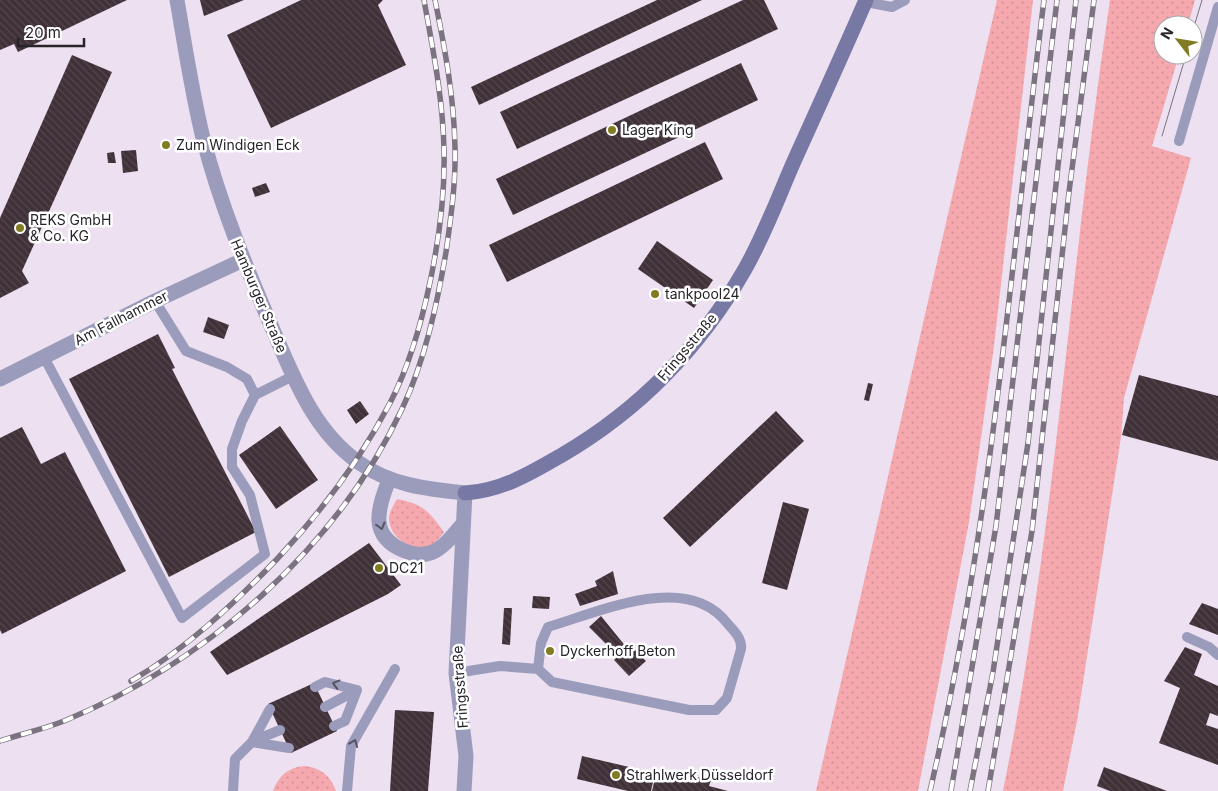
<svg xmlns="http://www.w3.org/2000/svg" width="1218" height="791" font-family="Inter,sans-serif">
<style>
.grass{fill:url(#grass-dots)}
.building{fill:url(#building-back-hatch)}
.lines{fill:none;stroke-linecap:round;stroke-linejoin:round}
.lane{stroke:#9b9cbb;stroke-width:10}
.street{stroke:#9b9cbb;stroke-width:15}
.secondary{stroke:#7878a5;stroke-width:15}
.tram{stroke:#7b737f;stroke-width:1}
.rail-casing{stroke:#7b737f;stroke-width:5.5}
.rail{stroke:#fff;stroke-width:4;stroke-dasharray:11;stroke-linecap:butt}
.oneway{stroke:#555364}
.poi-dot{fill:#817b21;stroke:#fff;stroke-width:2}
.labels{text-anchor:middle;stroke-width:5;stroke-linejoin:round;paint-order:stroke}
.poi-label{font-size:14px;fill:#27232a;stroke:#fff;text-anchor:start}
.street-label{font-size:14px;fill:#27232a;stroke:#fff}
</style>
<defs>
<pattern id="grass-dots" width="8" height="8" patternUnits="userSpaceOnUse" patternTransform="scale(1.25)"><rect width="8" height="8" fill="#f5a9af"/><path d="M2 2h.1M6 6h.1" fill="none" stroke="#d29197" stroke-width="1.8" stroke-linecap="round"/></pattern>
<pattern id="building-back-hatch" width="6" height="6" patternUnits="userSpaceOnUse" patternTransform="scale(1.25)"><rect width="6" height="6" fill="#403139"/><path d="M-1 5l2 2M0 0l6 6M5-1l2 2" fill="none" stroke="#53464d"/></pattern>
</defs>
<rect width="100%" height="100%" fill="#ece0f1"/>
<path class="grass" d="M997 0H1033L994 346 969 522 918 791H816Z
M1110 0H1195L1188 25H1163V55H1179L1152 146 1191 158 1124 398 1121 437 1077 721 1063 791H1003C1056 530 1070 263 1110 0Z
M397 499C423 504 429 511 444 532 440 538 434 545 426 547 409 550 388 536 389 517 390 511 394 504 397 499Z
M304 766C320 767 331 776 336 791H273C278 776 289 767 304 766Z"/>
<path class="building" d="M0 0H127L18 52 14 44 0 50Z
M200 0H244L204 16Z
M301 0H383L378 5 406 65 271 128 227 35Z
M657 0H702L479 105 471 87Z
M743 0H764L778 29 517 149 500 112Z
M72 55 112 72 22 271 29 283 0 298V218Z
M741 63 758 100 513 215 496 179Z
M705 142 723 179 507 282 489 245Z
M136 150 138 171 123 173 121 151Z
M114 152 116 163H108L107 153Z
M266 183 270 192 255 197 252 188Z
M657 241 713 280 694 308 638 269Z
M208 317 229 325 224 339 203 332Z
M158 334 175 368 172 369 256 532 169 577 69 379Z
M1139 375 1218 396V461L1122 435Z
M868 383 873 384 869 401 864 400Z
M360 401 369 414 356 424 347 410Z
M776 411 804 441 690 547 663 518Z
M280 426 318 480 276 509 239 455Z
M22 427 41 464 65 452 126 571 2 634 0 630V438Z
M783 502 809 509 787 590 762 583Z
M369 543 401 585 388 594 227 675 210 652Z
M613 571 618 594 580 606 575 594 597 586 595 581Z
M533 596 550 597 549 609 532 608Z
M1202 603 1218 609V635L1189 624Z
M504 608H512L510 645 502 644Z
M601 616 627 648 630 645 646 661 629 676 614 660 618 656 589 627Z
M1185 647 1202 654 1194 675 1218 686V716L1210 713 1206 725 1218 729V765L1159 743 1180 688 1164 681Z
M314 683 337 731 291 753 268 704Z
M395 710 434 712 428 791H390Z
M582 756 655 773 651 791H628L577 779Z
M1104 767 1167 791H1110L1097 786Z
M656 774 696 783 697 777 711 780 709 786 728 791H652Z"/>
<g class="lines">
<path class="lane" d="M866 2 892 7 905 0
M1179 141 1218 7
M155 301 186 351 227 367 247 379 255 395 293 376
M44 357 182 618 265 554 250 495 232 467V449L242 421 255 395
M1187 637 1209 647 1218 655
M456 673 500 666 538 669 541 643 548 627C599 612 687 571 727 623 734 631 742 638 741 649L727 698 716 710H689L552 682 538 669
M315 687 325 682 357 690
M325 707 357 690
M334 726 345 721 357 690
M253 741 280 730
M252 742 289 748
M233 791 235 759 252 742 270 709
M347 791 351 746 395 669"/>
<path class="street" d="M177 0C185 46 192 93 203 138 220 204 246 267 273 330 294 378 313 430 358 462 390 485 426 489 465 493L456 673 466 756 464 791
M0 379 155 301 243 260
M389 480C377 509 369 537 405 551 416 556 425 556 435 551 447 545 454 533 463 524"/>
<path class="secondary" d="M465 493C501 491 531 473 562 455 639 410 701 346 745 269 765 234 779 195 795 159 819 106 843 53 866 0"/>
<path class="tram" d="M1193 30 1202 0
M1162 136 1186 55"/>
<g class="rail-casing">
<path id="rail" d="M131 681C186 649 234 604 278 558 322 511 360 460 390 403 424 338 446 224 444 150 443 99 433 50 424 0
M0 741C21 734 44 729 64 721 207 662 336 549 402 409 425 360 437 305 446 252 451 217 456 182 455 147 454 97 445 49 435 0
M930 791C991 531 1011 264 1044 0
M951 791 996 526 1057 0
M970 791 993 672 1028 443 1076 0
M988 791 1032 531 1069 192 1094 0"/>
</g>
<use href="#rail" class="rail"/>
</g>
<defs><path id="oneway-chevron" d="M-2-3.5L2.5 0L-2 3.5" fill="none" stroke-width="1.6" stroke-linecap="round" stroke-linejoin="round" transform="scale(1.25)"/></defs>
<g class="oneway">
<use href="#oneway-chevron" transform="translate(381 526) rotate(74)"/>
<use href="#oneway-chevron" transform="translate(336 684) rotate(-165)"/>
<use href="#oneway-chevron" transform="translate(354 743) rotate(-68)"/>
</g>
<g class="poi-dot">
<circle cx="612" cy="130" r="5"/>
<circle cx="166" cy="145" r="5"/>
<circle cx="20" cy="228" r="5"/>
<circle cx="655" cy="294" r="5"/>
<circle cx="379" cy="568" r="5"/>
<circle cx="550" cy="651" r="5"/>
<circle cx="616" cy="775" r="5"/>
</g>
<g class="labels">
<g class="poi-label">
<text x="622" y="135">Lager King</text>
<text x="176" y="150">Zum Windigen Eck</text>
<text x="30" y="225">REKS GmbH<tspan x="30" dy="16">&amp; Co. KG</tspan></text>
<text x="665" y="299">tankpool24</text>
<text x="389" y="573">DC21</text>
<text x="560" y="656">Dyckerhoff Beton</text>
<text x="626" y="780">Strahlwerk Düsseldorf</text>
</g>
<g class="street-label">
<text transform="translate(259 296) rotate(67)" y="5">Hamburger Straße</text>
<text transform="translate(121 318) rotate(-27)" y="5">Am Fallhammer</text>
<text transform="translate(687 347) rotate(-50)" y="5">Fringsstraße</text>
<text transform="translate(460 687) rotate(-94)" y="5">Fringsstraße</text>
</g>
</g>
<g transform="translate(1178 40) rotate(301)"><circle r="24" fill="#ffffff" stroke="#a9a7aa"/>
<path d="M0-4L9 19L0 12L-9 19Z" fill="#817b21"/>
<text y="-8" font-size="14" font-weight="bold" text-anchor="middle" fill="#27232a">N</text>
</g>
<path d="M18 38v8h66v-8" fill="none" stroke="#27232a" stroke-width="2.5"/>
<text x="25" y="38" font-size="15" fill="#27232a" stroke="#ffffff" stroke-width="4" paint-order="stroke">20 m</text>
</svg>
